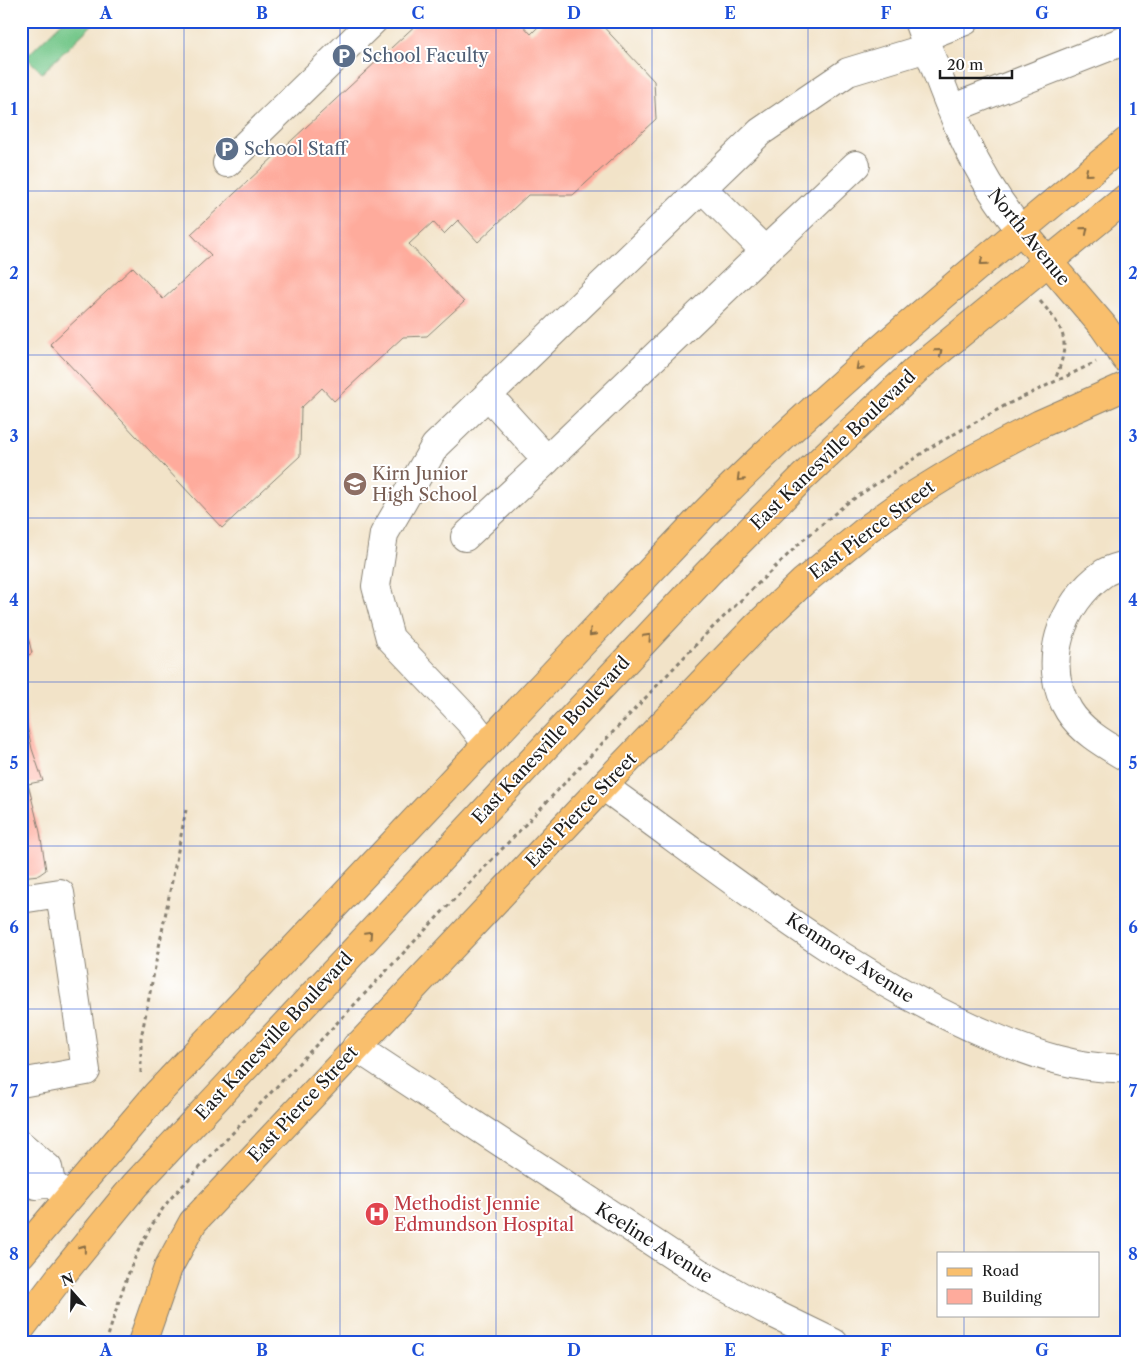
<svg xmlns="http://www.w3.org/2000/svg" width="1147" height="1364" font-family="'Libre Caslon Text',serif">
<style>
.garden{fill:#74c78a;stroke:#487253}
.building{fill:#feab9c}
.lines{fill:none;stroke-linecap:round;stroke-linejoin:round}
.minor-casing{stroke:#878072;stroke-width:30}
.major-casing{stroke:#878072;stroke-width:30}
.path{stroke:#878072;stroke-width:3;stroke-dasharray:4 4;stroke-linecap:butt}
.minor{stroke:#fff;stroke-width:28}
.major{stroke:#f9bf6d;stroke-width:28}
.oneway{stroke:#8a6e44}
.grid{fill:none;stroke:#1d4ed8;stroke-width:1;stroke-opacity:0.55}
.labels{text-anchor:middle;stroke-width:4;stroke-linejoin:round;paint-order:stroke}
.service-label{font-size:18px;fill:#4e5e75;stroke:#fff;text-anchor:start}
.street-label{font-size:18px;fill:#1c1c1c;stroke:#fff}
.education-label{font-size:18px;fill:#785e54;stroke:#fff;text-anchor:start}
.health-label{font-size:18px;fill:#be3a42;stroke:#fff;text-anchor:start}
.neatline{fill:none;stroke:#1d4ed8;stroke-width:2}
.grid-label{font-size:16px;text-anchor:middle;font-weight:bold;fill:#1d4ed8}
</style>
<rect width="100%" height="100%" fill="#fff"/>
<filter id="ink" filterUnits="userSpaceOnUse"><feTurbulence type="fractalNoise" baseFrequency=".02" numOctaves="2"/><feDisplacementMap in="SourceGraphic" scale="10" xChannelSelector="R" yChannelSelector="G"/><feConvolveMatrix kernelMatrix="1 2 1 2 8 2 1 2 1" color-interpolation-filters="sRGB"/></filter>
<filter id="wash" filterUnits="userSpaceOnUse"><feTurbulence type="fractalNoise" baseFrequency=".0096" numOctaves="4" result="noise"/><feDisplacementMap in="SourceGraphic" scale="20" xChannelSelector="R" yChannelSelector="G"/><feGaussianBlur stdDeviation="1.12" result="paint"/><feColorMatrix in="noise" values="0 0 0 0 0 0 0 0 0 0 0 0 0 0 0 0 0 1.4 0 .05"/><feComposite in="paint" operator="in"/></filter>
<g filter="url(#wash)">
<rect width="100%" height="100%" fill="#f2e3c8"/>
<path class="garden" d="M63 21H96L42 73 26 57Z"/>
<g id="blocks">
<path class="building" d="M420 21H519L531 34 544 21H598L654 81 656 119 573 195H528L478 242 458 220 444 234 433 222 409 244 464 302 427 336 403 337 334 401 322 388 301 408 300 456 222 528 50 344 133 267 163 299 211 255 191 234Z
M25 625 32 653 21 660V626Z
M25 698 27 726 32 749 43 781 28 784 40 832 46 870 39 875 21 877V699Z"/>
</g>
</g>
<g filter="url(#ink)">
<use href="#blocks" fill-opacity="0" stroke="#878072" stroke-width="1"/>
<g class="lines">
<g class="minor-casing">
<path id="minor" d="M918 21C946 97 968 167 1021 230
M924 37 965 21
M951 109 1126 40
M227 163 373 21
M765 251 856 165
M488 395 547 460 765 251 702 188
M465 537 547 460
M1126 565C1119 567 1110 569 1104 573 1061 603 1040 664 1069 711 1082 732 1106 745 1126 757
M487 744 471 723 390 638 376 586 384 534 435 446 760 132 848 72 927 48
M603 786C727 875 849 976 991 1036 1033 1054 1079 1070 1126 1068
M21 899 60 893 86 1071 21 1083
M356 1047 698 1272 764 1309 834 1343
M21 1145 48 1168 51 1183 68 1197
M21 1173 36 1185 51 1183"/>
</g>
<g class="major-casing">
<path id="major" d="M1021 230 1103 326 1126 359
M21 1254 157 1094 706 512C838 379 983 262 1126 142
M21 1328 60 1277 135 1185 708 573 802 478 917 369 1126 198
M142 1343 168 1268 193 1222 603 786 758 625 803 582 870 527 916 494 973 459 1040 424 1126 386"/>
</g>
<path class="path" d="M1040 301C1067 332 1070 341 1055 380
M141 1073V1038L186 810
M106 1343C123 1287 134 1246 170 1199L705 635 802 541 846 504 933 446 1006 405 1096 362"/>
<use href="#minor" class="minor"/>
<use href="#major" class="major"/>
</g>
<defs><path id="oneway-chevron" d="M-2-3.5L2.5 0L-2 3.5" fill="none" stroke-width="1.6" stroke-linecap="round" stroke-linejoin="round" transform="scale(1.25)"/></defs>
<g class="oneway">
<use href="#oneway-chevron" transform="translate(1088 173) rotate(140)"/>
<use href="#oneway-chevron" transform="translate(1085 230) rotate(-40)"/>
<use href="#oneway-chevron" transform="translate(983 262) rotate(140)"/>
<use href="#oneway-chevron" transform="translate(939 352) rotate(-40)"/>
<use href="#oneway-chevron" transform="translate(859 367) rotate(138)"/>
<use href="#oneway-chevron" transform="translate(740 478) rotate(135)"/>
<use href="#oneway-chevron" transform="translate(592 633) rotate(133)"/>
<use href="#oneway-chevron" transform="translate(648 637) rotate(-47)"/>
<use href="#oneway-chevron" transform="translate(369 934) rotate(-47)"/>
<use href="#oneway-chevron" transform="translate(83 1248) rotate(-51)"/>
</g>
</g>
<path class="grid" d="M184 21V1343M340 21V1343M496 21V1343M652 21V1343M808 21V1343M964 21V1253M21 191H1126M21 355H1126M21 518H1126M21 682H1126M21 846H1126M21 1009H1126M21 1173H1126M964 1315V1343"/>
<defs>
<g id="parking-disc" transform="scale(1.25)"><circle r="9.5" fill="#5c6f8a" stroke="#fff"/><path d="M-3.5-5.5H1a3.5 3.5 0 0 1 0 7H-1V5.5H-3.5ZM-1-3.4V-.6H.8a1.4 1.4 0 0 0 0-2.8Z" fill="#fff"/></g>
<g id="school-disc" transform="scale(1.25)"><circle r="9.5" fill="#8d6e63" stroke="#fff"/><path d="M0-5L7-2L0 1L-7-2ZM-4 1L0 2.5L4 1V4Q0 6-4 4Z" fill="#fff"/></g>
<g id="hospital-disc" transform="scale(1.25)"><circle r="9.5" fill="#e0444e" stroke="#fff"/><path d="M-5-5h3v3.5h4V-5h3V5h-3V1.5h-4V5h-3Z" fill="#fff"/></g>
</defs>
<g fill-rule="evenodd">
<use href="#parking-disc" x="344" y="56"/>
<use href="#parking-disc" x="227" y="149"/>
<use href="#school-disc" x="355" y="484"/>
<use href="#hospital-disc" x="377" y="1214"/>
</g>
<g class="labels">
<g class="service-label">
<text x="362" y="62">School Faculty</text>
<text x="244" y="155">School Staff</text>
</g>
<g class="street-label">
<text transform="translate(1029 237) rotate(51)" y="6">North Avenue</text>
<text transform="translate(833 450) rotate(-44)" y="6">East Kanesville Boulevard</text>
<text transform="translate(872 530) rotate(-37)" y="6">East Pierce Street</text>
<text transform="translate(551 740) rotate(-47)" y="6">East Kanesville Boulevard</text>
<text transform="translate(581 810) rotate(-46)" y="6">East Pierce Street</text>
<text transform="translate(850 958) rotate(33)" y="6">Kenmore Avenue</text>
<text transform="translate(274 1036) rotate(-47)" y="6">East Kanesville Boulevard</text>
<text transform="translate(303 1104) rotate(-47)" y="6">East Pierce Street</text>
<text transform="translate(654 1243) rotate(32)" y="6">Keeline Avenue</text>
</g>
<g class="education-label">
<text x="372" y="480">Kirn Junior<tspan x="372" dy="21">High School</tspan></text>
</g>
<g class="health-label">
<text x="394" y="1210">Methodist Jennie<tspan x="394" dy="21">Edmundson Hospital</tspan></text>
</g>
</g>
<rect width="1147" height="1364" fill="none" stroke="#fff" stroke-width="55"/>
<rect x="937" y="1252" width="162" height="65" fill="#ffffff" stroke="#a4a4a4"/>
<rect x="947" y="1268" width="25" height="8" fill="#f9bf6d" stroke="#a4a4a4"/>
<text x="982" y="1276" font-size="15" fill="#1c1c1c">Road</text>
<rect x="947" y="1289" width="25" height="15" fill="#feab9c" stroke="#a4a4a4"/>
<text x="982" y="1302" font-size="15" fill="#1c1c1c">Building</text>
<g transform="translate(72 1292) rotate(340)" stroke="#ffffff" stroke-width="4" paint-order="stroke">
<path d="M0-4L9 19L0 12L-9 19Z" fill="#1c1c1c"/>
<text y="-8" font-size="14" font-weight="bold" text-anchor="middle" fill="#1c1c1c">N</text>
</g>
<path d="M940 70v8h72v-8" fill="none" stroke="#1c1c1c" stroke-width="2.5"/>
<text x="947" y="70" font-size="15" fill="#1c1c1c" stroke="#ffffff" stroke-width="4" paint-order="stroke">20 m</text>
<rect x="28" y="28" width="1092" height="1308" class="neatline"/>
<g class="grid-label">
<text x="106" y="19">A</text>
<text x="262" y="19">B</text>
<text x="418" y="19">C</text>
<text x="574" y="19">D</text>
<text x="730" y="19">E</text>
<text x="886" y="19">F</text>
<text x="1042" y="19">G</text>
<text x="14" y="115">1</text>
<text x="1133" y="115">1</text>
<text x="14" y="279">2</text>
<text x="1133" y="279">2</text>
<text x="14" y="442">3</text>
<text x="1133" y="442">3</text>
<text x="14" y="606">4</text>
<text x="1133" y="606">4</text>
<text x="14" y="769">5</text>
<text x="1133" y="769">5</text>
<text x="14" y="933">6</text>
<text x="1133" y="933">6</text>
<text x="14" y="1097">7</text>
<text x="1133" y="1097">7</text>
<text x="14" y="1260">8</text>
<text x="1133" y="1260">8</text>
<text x="106" y="1356">A</text>
<text x="262" y="1356">B</text>
<text x="418" y="1356">C</text>
<text x="574" y="1356">D</text>
<text x="730" y="1356">E</text>
<text x="886" y="1356">F</text>
<text x="1042" y="1356">G</text>
</g>
</svg>
